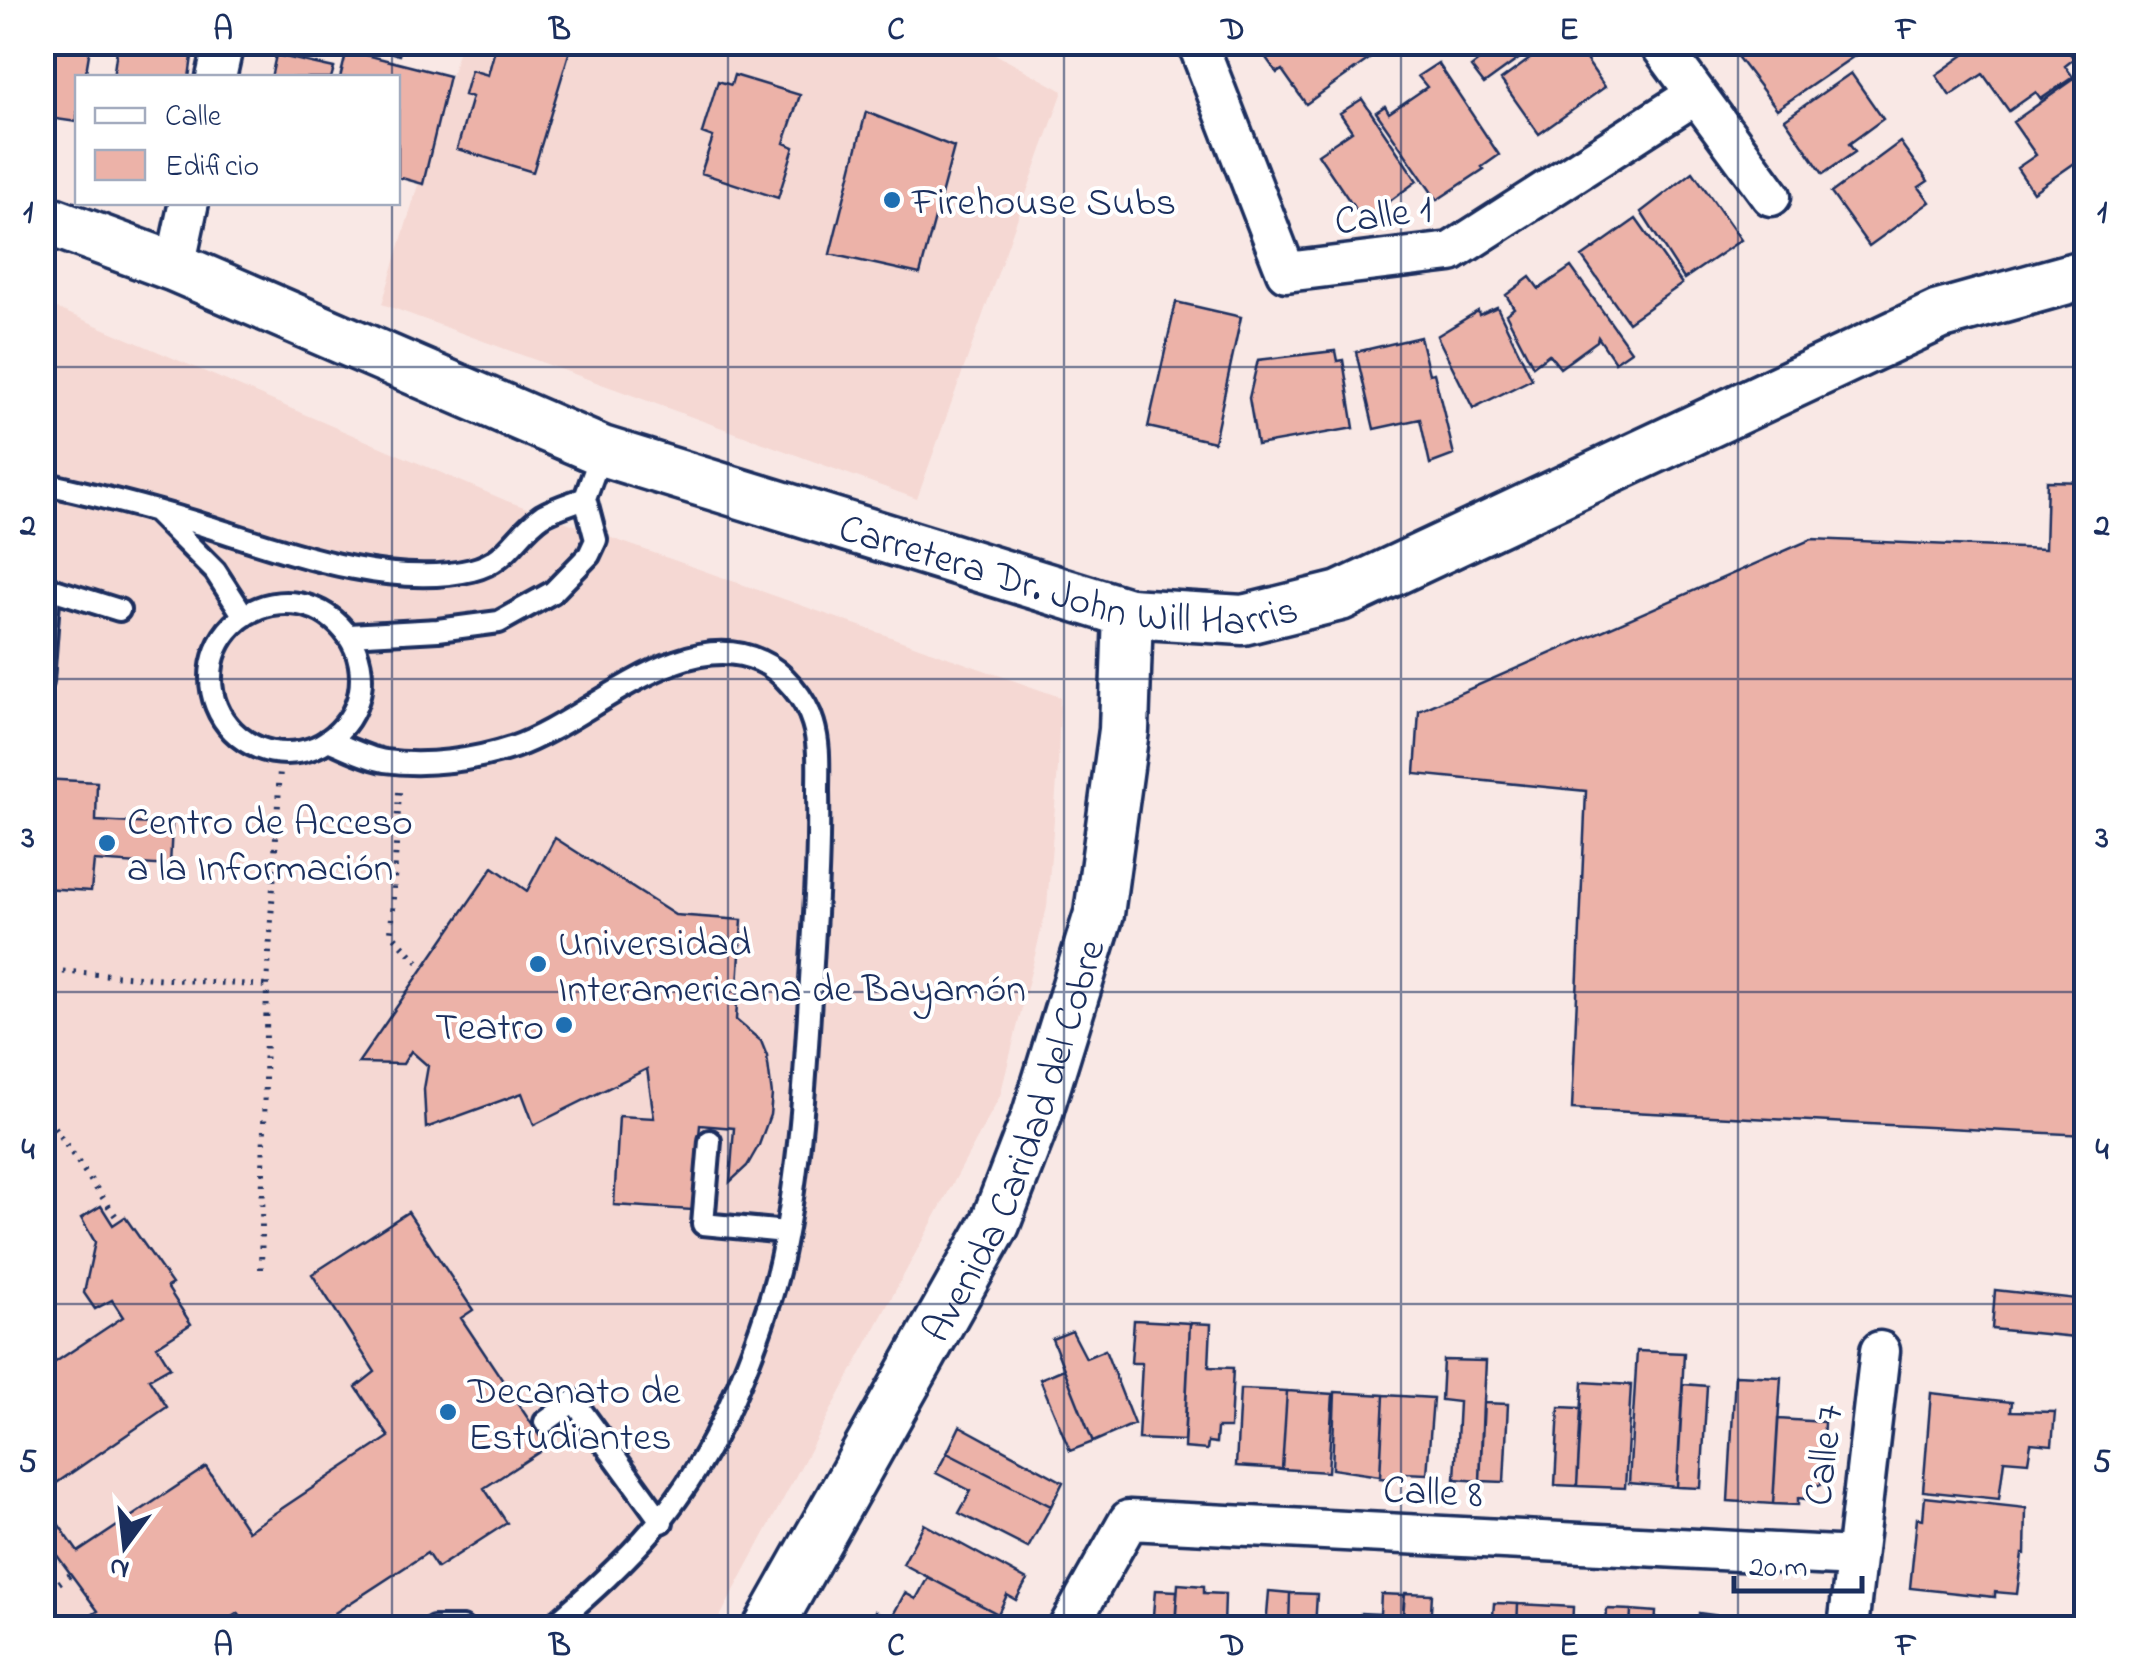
<svg xmlns="http://www.w3.org/2000/svg" width="2129" height="1671" font-family="'Indie Flower',sans-serif">
<style>
.built{fill:#f5d8d3}
.building{fill:#ecb2a8;stroke:#1b2f5e;stroke-width:2.5}
.lines{fill:none;stroke-linecap:round;stroke-linejoin:round}
.service-casing{stroke:#1b2f5e;stroke-width:28}
.minor-casing{stroke:#1b2f5e;stroke-width:45}
.tertiary-casing{stroke:#1b2f5e;stroke-width:55}
.path{stroke:#1b2f5e;stroke-width:6;stroke-dasharray:2.5 8;stroke-linecap:butt}
.service{stroke:#fff;stroke-width:20}
.minor{stroke:#fff;stroke-width:38}
.tertiary{stroke:#fff;stroke-width:48}
.grid{fill:none;stroke:#1b2f5e;stroke-width:2.5;stroke-opacity:0.55}
.poi-dot{fill:#1f6fb2;stroke:#fff;stroke-width:4}
.labels{text-anchor:middle;stroke-width:8;stroke-linejoin:round;paint-order:stroke}
.poi-label{font-size:40px;fill:#1b2f5e;stroke:#fff;text-anchor:start}
.street-label{font-size:40px;fill:#1b2f5e;stroke:#fff}
.neatline{fill:none;stroke:#1b2f5e;stroke-width:4}
.grid-label{font-size:32px;text-anchor:middle;font-weight:bold;fill:#1b2f5e}
</style>
<rect width="100%" height="100%" fill="#f9e8e5"/>
<filter id="ink" filterUnits="userSpaceOnUse"><feTurbulence type="fractalNoise" baseFrequency=".01" numOctaves="2"/><feDisplacementMap in="SourceGraphic" scale="20" xChannelSelector="R" yChannelSelector="G"/><feConvolveMatrix kernelMatrix="1 2 1 2 8 2 1 2 1" color-interpolation-filters="sRGB"/></filter>
<g filter="url(#ink)">
<path class="built" d="M461 43H975L1063 91 917 499 382 304Z
M42 302 507 501 1060 697 1058 768 1047 907 1000 1096 714 1628H43Z"/>
<path class="building" d="M42 42H91L85 78H78L77 122 50 118 48 122 42 121Z
M118 42H194L189 78H113Z
M354 42H403L399 55Z
M497 42H543L570 50 533 172 457 149 472 97 464 95 471 70 488 75Z
M1274 42H1393L1306 104 1282 70 1277 73 1264 55 1268 53 1266 49Z
M1481 42H1542L1484 84 1471 67 1489 53Z
M1553 42H1574L1605 87 1539 134 1501 80Z
M1741 42H1859L1863 50 1777 109 1736 55 1745 49Z
M1982 42H2062L2074 59 2065 66 2073 77 2041 99 2036 92 2009 111 1983 74 1950 96 1936 75Z
M347 50 449 76 423 184 398 177V78H340Z
M276 55 334 68 331 78H271Z
M1438 63 1499 155 1482 167 1484 169 1437 200 1376 112 1385 106 1389 113 1427 87 1418 76Z
M1851 73 1883 119 1849 144 1855 152 1823 174 1785 119Z
M734 75 800 95 784 143 794 147 778 198 701 173 713 137 702 133 718 81 731 85Z
M2080 75 2086 84V155L2033 192 2017 168 2036 155 2013 122Z
M1362 99 1417 181 1363 221 1318 154 1352 131 1340 113Z
M866 112 954 147 920 274 830 254Z
M1900 142 1928 181 1919 187 1930 202 1869 246 1831 193Z
M1693 172 1741 240 1684 279 1641 212Z
M1636 219 1682 284 1628 322 1582 257Z
M1571 267 1631 351 1615 362 1598 337 1597 341 1560 368 1549 354 1533 366 1506 314 1514 308 1506 295 1530 277 1539 289Z
M1176 302 1241 317 1214 442 1148 427Z
M1497 307 1532 379 1473 408 1437 336 1478 311 1479 315Z
M1420 337 1429 374 1434 373 1454 455 1430 464 1420 419 1374 429 1356 352Z
M1335 351 1337 361 1343 360 1354 428 1257 445 1249 398 1258 360Z
M2047 481 2086 482V1135L1572 1109 1586 791 1415 774 1419 711 1812 539 2045 549Z
M42 779 97 782 96 821 172 825 170 866 94 861 91 891 42 888Z
M555 838 675 915 742 920 736 1020 761 1041 767 1056 772 1095 770 1115 759 1145 747 1166 730 1182 734 1128 700 1125 692 1210 614 1205 619 1116 654 1118 647 1069 534 1125 522 1093 426 1128 424 1089 428 1066 411 1051 403 1064 358 1063 493 867 527 891Z
M101 1206 113 1225 125 1217 172 1284 167 1287 191 1324 157 1346 170 1367 149 1379 167 1407 42 1493V1371L123 1317 112 1300 95 1309 84 1293 95 1242 81 1218Z
M408 1212 473 1310 461 1318 547 1447 484 1488 507 1523 437 1568 427 1553 335 1613 344 1628H248L238 1613 214 1628H87L82 1621 98 1611 42 1535V1501L78 1552 206 1467 248 1531 389 1437 356 1387 375 1372 312 1274Z
M1995 1290 2086 1300V1338L1992 1329Z
M1134 1320 1190 1323 1184 1441 1138 1439 1142 1363H1131Z
M1190 1323 1211 1324 1209 1367 1233 1368 1230 1428H1217L1216 1443 1208 1442 1207 1450 1184 1448Z
M1072 1331 1086 1358 1105 1350 1134 1424 1093 1442 1052 1339Z
M1637 1351 1684 1353 1677 1487 1629 1483Z
M1443 1360 1486 1361 1480 1481 1455 1479 1459 1402 1441 1400Z
M1064 1369 1093 1442 1070 1451 1040 1379Z
M1735 1375 1781 1377 1773 1504 1728 1501Z
M1583 1382 1631 1385 1625 1488 1577 1486Z
M1683 1384 1707 1386 1701 1488 1677 1487Z
M1240 1389 1287 1391 1282 1469 1236 1466Z
M1287 1391 1333 1394 1328 1472 1282 1469Z
M1335 1392 1384 1395 1380 1476 1332 1469Z
M1931 1393 2012 1402 2011 1411 2055 1412 2052 1445 2031 1443 2028 1462 2004 1460 1999 1499 1923 1491Z
M1384 1395 1433 1398 1427 1474 1404 1473 1403 1480 1380 1478Z
M1483 1403 1508 1404 1504 1482 1480 1481Z
M1559 1407 1581 1408 1577 1486 1555 1485Z
M1778 1419 1824 1422 1821 1485H1806V1499L1798 1498V1505L1773 1504Z
M960 1426 1063 1482 1051 1506 947 1453Z
M947 1453 1051 1506 1028 1548 959 1513 971 1491 936 1473Z
M1925 1497 2026 1508 2025 1554H2022L2017 1594 1995 1592V1597L1910 1588 1917 1518 1923 1519Z
M924 1524 1027 1580 1016 1600 1007 1595 998 1614 903 1564Z
M928 1577 998 1614 990 1628H919L893 1615 905 1593 916 1599Z
M1178 1584 1204 1586V1593L1225 1594 1224 1628H1175Z
M1155 1590 1177 1591 1175 1628H1152Z
M1269 1591 1290 1593 1289 1628H1266Z
M1290 1593 1317 1594 1315 1628H1289Z
M1405 1593 1432 1594 1430 1628H1402Z
M1381 1594 1404 1595 1402 1628H1360L1361 1613 1380 1614Z
M1494 1603 1518 1604 1517 1628H1492Z
M1518 1604 1573 1607 1572 1628H1517Z
M1607 1609 1631 1610 1630 1628H1606Z
M1631 1610 1656 1612 1655 1628H1630Z
M875 1611 909 1628H866Z
M1699 1613 1721 1616 1720 1628H1698Z
M1721 1616 1793 1621V1628H1720Z
M1907 1618 1987 1627 1906 1628Z"/>
<g class="lines">
<g class="service-casing">
<path id="service" d="M42 483C92 494 141 506 190 521 273 546 385 591 472 570 509 561 516 533 543 515 555 508 572 503 585 498
M156 512 215 571 244 616
M42 586 119 610
M211 678a75 75 0 1 1 150 0a75 75 0 1 1-150 0Z
M349 635 438 630 499 622 553 592 589 555 596 540 585 498 602 451
M42 682 49 587
M328 740C346 747 366 758 385 761 426 767 475 760 514 747 587 722 680 624 760 661 783 671 806 699 813 723 820 746 818 769 818 792 819 838 817 884 814 930 807 1040 804 1151 781 1259 770 1309 751 1357 731 1403 686 1505 632 1557 550 1628
M710 1141 703 1224 786 1232
M545 1422 574 1401 662 1522
M434 1628H462"/>
</g>
<g class="minor-casing">
<path id="minor" d="M1197 42 1286 272 1451 252 1695 95
M1658 42 1771 196
M216 78 224 42
M175 267 189 202
M1068 1628 1129 1520 1856 1557
M1848 1628 1880 1351"/>
</g>
<g class="tertiary-casing">
<g id="tertiary">
<path id="s1" d="M42 218 175 267 602 451 1128 613 1243 620 1340 596 1939 315 2086 274"/>
<path id="s2" d="M768 1628 995 1224 1036 1118 1099 914 1124 730 1128 613"/>
</g>
</g>
<path class="path" d="M399 792 391 933 423 967
M42 970 267 986
M42 1110 119 1221
M261 1269 267 986 281 753
M42 1595 70 1575
M42 1599 61 1628"/>
<use href="#service" class="service"/>
<use href="#minor" class="minor"/>
<use href="#tertiary" class="tertiary"/>
</g>
</g>
<path class="grid" d="M392 42V78M728 42V1628M1064 42V1628M1401 42V1628M1738 42V1628M392 202V1628M42 367H2086M42 679H2086M42 992H2086M42 1304H2086"/>
<g class="poi-dot">
<circle cx="892" cy="200" r="10"/>
<circle cx="107" cy="843" r="10"/>
<circle cx="538" cy="964" r="10"/>
<circle cx="564" cy="1025" r="10"/>
<circle cx="448" cy="1412" r="10"/>
</g>
<g class="labels">
<g class="poi-label">
<text x="912" y="214">Firehouse Subs</text>
<text x="127" y="834">Centro de Acceso<tspan x="127" dy="46">a la Información</tspan></text>
<text x="558" y="955">Universidad<tspan x="558" dy="46">Interamericana de Bayamón</tspan></text>
<text x="544" y="1039" text-anchor="end">Teatro</text>
<text x="468" y="1403">Decanato de<tspan x="468" dy="46">Estudiantes</tspan></text>
</g>
<g class="street-label">
<text transform="translate(1383 213) rotate(-8)" y="14">Calle 1</text>
<text dy="14" stroke="none"><textPath href="#s1" startOffset="1092">Carretera Dr. John Will Harris</textPath></text>
<text dy="14" stroke="none"><textPath href="#s2" startOffset="548">Avenida Caridad del Cobre</textPath></text>
<text transform="translate(1822 1455) rotate(-83)" y="14">Calle 7</text>
<text transform="translate(1433 1490) rotate(3)" y="14">Calle 8</text>
</g>
</g>
<rect width="2129" height="1671" fill="none" stroke="#fff" stroke-width="110"/>
<rect x="75" y="75" width="325" height="130" fill="#ffffff" stroke="#a4acbf" stroke-width="2.5"/>
<rect x="95" y="108" width="50" height="15" fill="#ffffff" stroke="#a4acbf" stroke-width="2.5"/>
<text x="165" y="125" font-size="30" fill="#1b2f5e">Calle</text>
<rect x="95" y="150" width="50" height="30" fill="#ecb2a8" stroke="#a4acbf" stroke-width="2.5"/>
<text x="165" y="175" font-size="30" fill="#1b2f5e">Edificio</text>
<g transform="translate(125 1546) rotate(195)" stroke="#ffffff" stroke-width="8" paint-order="stroke">
<path d="M0-8L18 38L0 25L-18 38Z" fill="#1b2f5e"/>
<text y="-15" font-size="28" font-weight="bold" text-anchor="middle" fill="#1b2f5e">N</text>
</g>
<path d="M1734 1576v15h128v-15" fill="none" stroke="#1b2f5e" stroke-width="5"/>
<text x="1749" y="1576" font-size="30" fill="#1b2f5e" stroke="#ffffff" stroke-width="8" paint-order="stroke">20 m</text>
<rect x="55" y="55" width="2019" height="1561" class="neatline"/>
<g class="grid-label">
<text x="223" y="39">A</text>
<text x="560" y="39">B</text>
<text x="896" y="39">C</text>
<text x="1233" y="39">D</text>
<text x="1569" y="39">E</text>
<text x="1906" y="39">F</text>
<text x="28" y="222">1</text>
<text x="2102" y="222">1</text>
<text x="28" y="535">2</text>
<text x="2102" y="535">2</text>
<text x="28" y="847">3</text>
<text x="2102" y="847">3</text>
<text x="28" y="1159">4</text>
<text x="2102" y="1159">4</text>
<text x="28" y="1471">5</text>
<text x="2102" y="1471">5</text>
<text x="223" y="1655">A</text>
<text x="560" y="1655">B</text>
<text x="896" y="1655">C</text>
<text x="1233" y="1655">D</text>
<text x="1569" y="1655">E</text>
<text x="1906" y="1655">F</text>
</g>
</svg>
